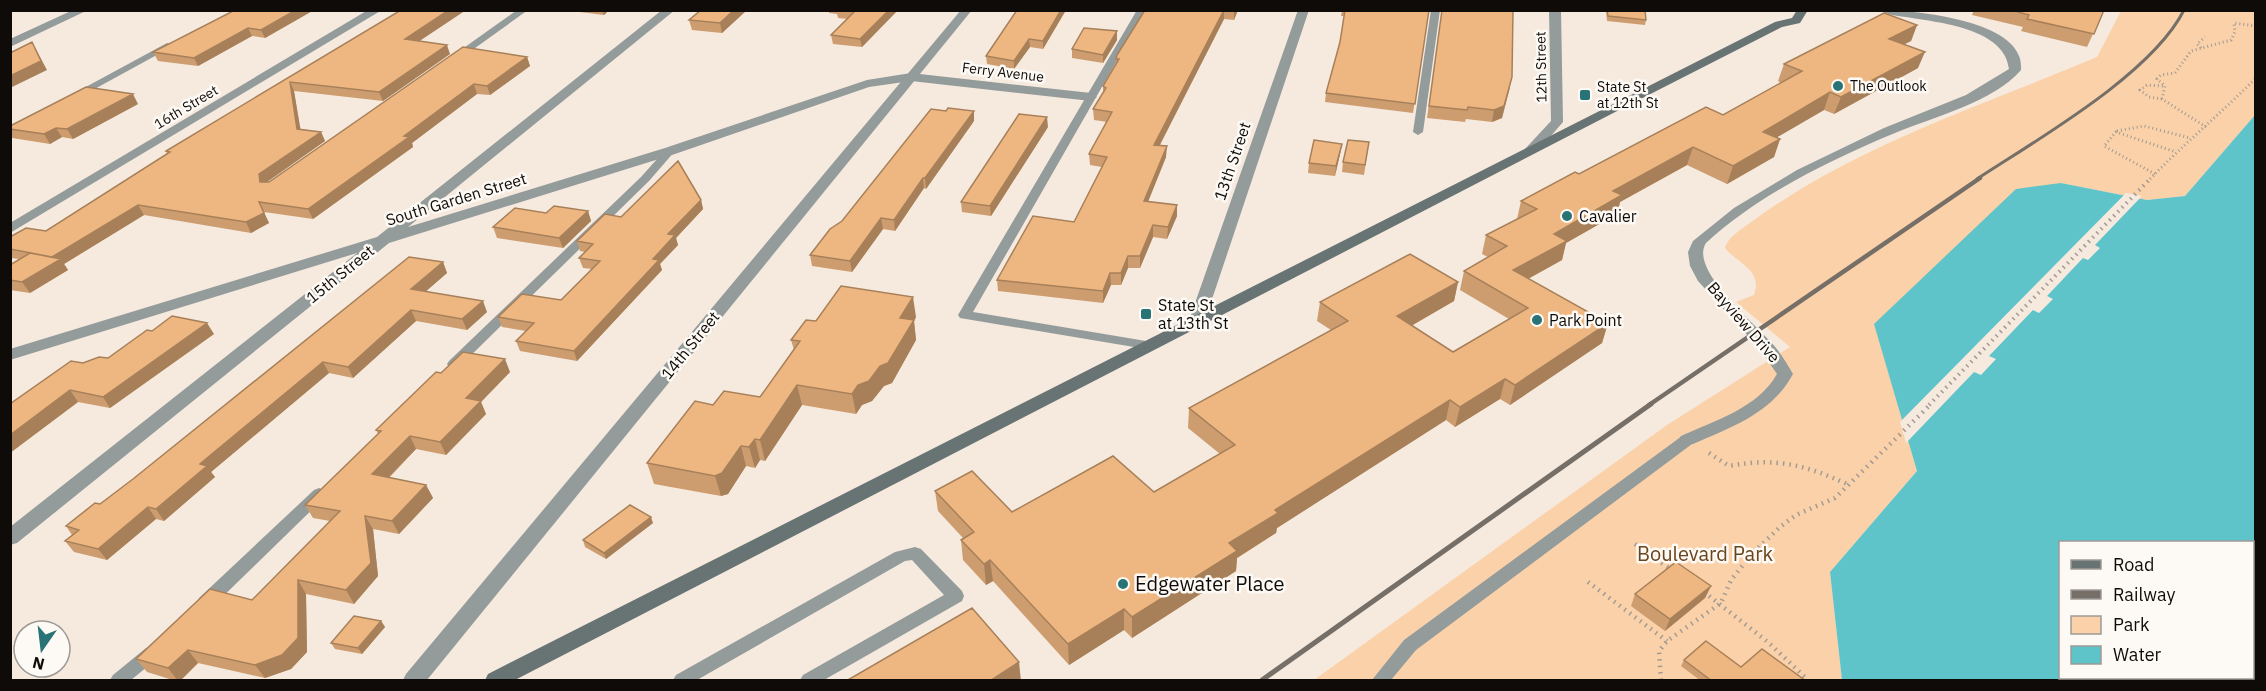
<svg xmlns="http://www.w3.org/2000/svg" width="2266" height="691" font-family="'IBM Plex Sans',sans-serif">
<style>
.green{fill:#fad1a9}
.water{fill:#5fc4c9;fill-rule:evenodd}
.pier{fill:#f6eadf}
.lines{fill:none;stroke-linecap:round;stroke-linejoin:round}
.path-far2{stroke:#a39a92;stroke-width:3;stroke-dasharray:1 3;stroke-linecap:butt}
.path-far1{stroke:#a39a92;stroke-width:4;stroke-dasharray:1.5 4.5;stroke-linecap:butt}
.path{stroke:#a39a92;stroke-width:4.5;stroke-dasharray:1.5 5;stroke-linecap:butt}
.service{fill:#939b9b;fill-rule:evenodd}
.minor{fill:#939b9b;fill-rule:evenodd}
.tertiary{fill:#939b9b;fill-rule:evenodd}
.secondary{fill:#687474;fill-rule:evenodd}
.rail-far2{stroke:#766f68;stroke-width:3}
.rail-far1{stroke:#766f68;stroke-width:4.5}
.rail{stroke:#766f68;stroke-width:5}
.wall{fill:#cd9d6f}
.shaded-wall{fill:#a7805a}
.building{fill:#eeb781;stroke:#a7805a;stroke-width:1.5}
.poi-dot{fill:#287376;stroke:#fdf9f4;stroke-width:2}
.labels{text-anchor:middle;stroke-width:5;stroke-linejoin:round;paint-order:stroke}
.far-street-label{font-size:14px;fill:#0f0b08;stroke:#fdf9f4}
.far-poi-label{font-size:14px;fill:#0f0b08;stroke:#fdf9f4;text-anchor:start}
.street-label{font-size:16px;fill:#0f0b08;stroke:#fdf9f4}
.poi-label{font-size:16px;fill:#0f0b08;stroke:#fdf9f4;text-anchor:start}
.near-park-label{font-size:20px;fill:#69451d;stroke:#fdf9f4}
.near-poi-label{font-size:20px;fill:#0f0b08;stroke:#fdf9f4;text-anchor:start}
</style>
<rect width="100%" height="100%" fill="#f6eadf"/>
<path class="green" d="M2252 10 2255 13V115L2185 196 2147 200 2061 183 1875 324 1917 471 1830 572 1842 680H1314L1667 425 1790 347 1736 302 1754 295C1763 270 1738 264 1725 248 1728 236 1745 227 1754 220 1857 145 1981 106 2097 57L2121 11Z"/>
<path class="water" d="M2255 115V680H1842L1830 572 1917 471 1874 324 2016 189 2061 183 2147 200 2185 196ZM2060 542H2252V678H2060Z"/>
<path class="pier" d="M2126 193 2142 196 2095 245 2100 248 2088 260 2083 258 2047 296 2053 299 2039 313 2033 310 1989 356 1996 359 1981 375 1974 372 1906 443 1900 422Z"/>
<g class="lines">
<path class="path-far2" d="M1736 10H1755
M2201 48 2197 44 2205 37
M2162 99 2149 97 2140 90 2147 85 2163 86
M2206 127 2162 99 2165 86 2157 79 2161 75 2175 73 2191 51 2231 40 2235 32 2234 23 2256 26
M2117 131 2144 126 2190 138
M2155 174 2104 146 2116 132 2176 152
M2150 179C2184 144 2221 113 2256 78"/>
<path class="path-far1" d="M1929 405 2151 178"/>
<path class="path" d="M1709 453 1729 466C1777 457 1806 465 1849 485
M1635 544 1673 571
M1588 582 1667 641
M1704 592 1769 643 1808 680
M1661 680 1659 651 1667 641 1721 603 1731 580 1752 554 1780 527 1796 515 1835 498 1931 404"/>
<path class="service" d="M517 10H528L457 61H451V57Z
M1137 10H1146L973 312 1152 342 1159 346 1152 350 960 318 958 315Z
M1431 10H1440L1423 132 1418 135 1413 132Z
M167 43 175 45 80 97H72L71 95Z
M670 148 675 151 649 181 459 367H449L447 364 449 361 641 177 666 149Z
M1687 435 1692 436 1694 440 1692 444 1416 650 1391 680H1372L1404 640 1682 436Z
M319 488 324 490 327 494 324 498 211 608 205 610 199 608 197 603 199 598 314 490Z
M915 547 921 549 962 591 964 596 962 601 824 680H800L803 675 944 595 912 560 905 561 697 680H673L676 675 895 552Z
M152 646 158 648 161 653 158 658 131 680H110L113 675 146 648Z"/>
<path class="minor" d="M73 10H88L10 47V39Z
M368 10H382L10 233V223Z
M662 10H675L408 227 665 148 867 80 911 73 1091 93 1097 97 1091 101 911 81 869 87 675 154 389 243 17 543 10 545V527L357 253 10 360V349L377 237Z
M1298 10H1309L1204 323 1196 328 1190 327 1188 323Z
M1549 10H1561L1563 122 1537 152 1532 153 1525 149 1551 121Z
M1880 10C1912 10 2006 19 2019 56 2021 60 2021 66 2021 70 1994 102 1933 117 1895 133 1830 160 1758 195 1706 243 1689 269 1753 322 1769 340 1779 350 1786 362 1793 374 1772 413 1732 427 1693 444H1681L1678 440 1681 436C1714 421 1758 408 1777 374L1759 348 1698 281 1690 266 1688 252 1693 241 1734 208 1797 170 1884 128 1966 95 2009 69C2005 30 1944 23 1912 18 1902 16 1888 16 1880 10Z"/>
<path class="tertiary" d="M961 10H972L427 680H403L406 674Z"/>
<path class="secondary" d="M1797 10H1808L1800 23 1782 27 1623 108 515 680H485L488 674 1775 22 1792 18Z"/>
<path class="rail-far2" d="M1977 179C2038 139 2152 74 2184 10"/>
<path class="rail-far1" d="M1649 405 1980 178"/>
<path class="rail" d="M1262 680 1651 404"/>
</g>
<path class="wall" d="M314 10 265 38 252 36 198 66 158 61 153 52Z
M401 10H466L419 41 450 54 383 101 294 91 300 129 321 132 325 141 267 182H269L527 57 530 66 490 95 477 94 412 143 413 147 313 219 264 212 269 223 251 233 144 215 64 264 68 270 30 293 10 290V265L19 259 10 258V237L46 231 167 154 166 151Z
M571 10H609L604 15 571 11Z
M701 10H747L722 33 692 30 689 20Z
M829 10H898L862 47 833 44 831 35 848 19 838 18 837 14 829 13Z
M1017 10H1066L1043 49 1030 47 1014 69 987 64 986 56Z
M1145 10H1238L1234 20 1224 19 1160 145 1166 157 1148 201 1177 216 1167 239 1153 237 1140 268H1128L1121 285H1111L1103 303 998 291 997 280 1074 222 1102 167 1090 165 1089 154 1107 122 1094 120 1093 109 1103 93V86L1116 65V59Z
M1342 10H1429L1413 113 1325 102 1326 93 1340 42 1345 16H1341Z
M1442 10 1510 88 1502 118 1492 122 1466 119 1465 122 1427 118Z
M1606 10H1645L1646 20 1645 25 1607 21Z
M1974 10H2104L2087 47 2021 31 2023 27 1972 15Z
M1917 25 1911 41 1904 44 1918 68 1834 114 1824 110 1777 137 1780 139 1774 157 1727 184 1687 165 1620 202 1617 214 1566 243 1562 260 1528 279 1608 323 1602 343 1510 405 1500 399 1455 427 1446 420 1277 528 1276 533 1237 558 1236 571 1132 638 1124 630 1069 665 993 581 986 585 963 560 961 540 963 538 938 511 935 491 1012 512 1154 492 1220 454 1188 428 1189 408 1331 330 1317 321 1320 302 1458 282 1454 301 1412 325 1453 352 1509 319 1460 290 1464 271 1488 257 1482 254 1486 235 1517 219 1521 201 1579 174 1723 115 1781 83 1778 81 1784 64Z
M1117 31V40L1103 63 1072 58V49Z
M138 104 73 139 62 137 50 144 12 138 10 136V126Z
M974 121 926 189 924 188 895 231 883 229 852 272 812 266 810 255Z
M1048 127 991 216 962 212 961 202Z
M1369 142 1364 175 1342 172 1343 162Z
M1342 144 1340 154 1335 176 1308 173 1309 163Z
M701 200 703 209 676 238 678 245 660 264 662 270 577 361 520 351 516 341 526 331 502 327 498 317 561 300 592 269 583 268 579 258 585 252 580 251 577 241 621 217Z
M588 211 591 221 563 248 497 238 493 227 546 213Z
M443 262 447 273 426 291 487 312 467 330 416 321 353 378 329 373 211 472 215 477 164 521 156 519 107 560 74 552 65 541 72 535 66 526 100 504Z
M916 317 914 321 916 340 892 383 884 386 872 401 862 405 856 414 802 405 765 461 760 460 755 468 746 466 728 494 721 496 654 484 647 463 713 405 760 397 794 350 791 340 816 321Z
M152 331 214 334 110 408 78 402 10 453 83 363 108 358Z
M510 372 481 402 486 414 446 455 416 449 389 478 426 485 433 498 399 534 373 529 378 576 354 604 306 594 307 652 291 669 265 678 198 663 180 681H176L147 672 136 659 252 600 330 521 313 518 305 505 378 434 376 430 441 373Z
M653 523 606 559 585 547 583 540Z
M1711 586 1705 598 1665 631 1631 606 1635 594Z
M381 621 385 627 362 654 335 649 331 643Z
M1684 660 1741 667 1806 681H1701L1681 666Z"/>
<path class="shaded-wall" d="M296 10H314L265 38 261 30Z
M449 10H466L409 48 405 39Z
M602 10H609L604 15Z
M734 10H747L722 33 720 23Z
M889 10H898L862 47 860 39Z
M1061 10H1066L1043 49V41Z
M1224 10V19L1154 156V145Z
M1234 10H1238L1234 20Z
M1917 25 1911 41 1883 55 1889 39Z
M248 28 252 36 198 66 194 58Z
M1117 31V40L1103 63V55Z
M1029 39 1030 47 1014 69V61Z
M32 42 47 70 10 88V76Z
M447 45 450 54 383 101 379 92Z
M1925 52 1918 68 1834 114 1841 97Z
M527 57 530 66 490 95 487 86Z
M1512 77 1502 118 1492 122 1494 110Z
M290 82 294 91 302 138 297 129Z
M474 84 477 94 412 143 413 147 313 219 308 209 404 136Z
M1830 92 1824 110 1757 149 1763 132Z
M133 94 138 104 73 139 67 129Z
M974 111V121L926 189 925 178Z
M1047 117 1048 127 991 216 990 206Z
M56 128 62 137 50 144 44 134Z
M321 132 325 141 264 184 260 182 259 174Z
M1780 139 1774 157 1727 184 1733 166Z
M1342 144 1340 154 1335 176 1336 166Z
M1167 146 1166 157 1144 212V201Z
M1693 147 1687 165 1620 202 1617 214 1566 243 1562 260 1508 290 1513 270 1554 234 1613 191Z
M923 178 924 188 895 231 894 220Z
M701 200 703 209 676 238 678 245 660 264 662 270 577 361 574 351 653 259 668 234Z
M259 202 269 223 251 233 246 222Z
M138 205 144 215 64 264 68 270 30 293 22 282 52 257Z
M1177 205V216L1167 239 1168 227Z
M588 211 591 221 563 248 559 238Z
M881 218 883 229 852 272 850 261Z
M1153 225V237L1140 268V256Z
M1128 256V268L1121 285V273Z
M443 262 447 273 416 300 411 289Z
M1110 273 1111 285 1103 303V291Z
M1458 282 1454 301 1394 336 1397 316Z
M913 297 916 317 914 321 916 340 892 383 884 386 872 401 862 405 856 414 852 394Z
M483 301 487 312 467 330 462 319Z
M411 310 416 321 353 378 348 367Z
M207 323 214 334 110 408 103 397Z
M1608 323 1602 343 1510 405 1515 385Z
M505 359 510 372 481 402 486 414 446 455 440 442 466 398Z
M323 362 329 373 211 472 215 477 164 521 156 509 200 464Z
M1505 379 1500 399 1455 427 1460 407Z
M797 385 802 405 765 461 760 440Z
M70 390 78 402 10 453V435Z
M1450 400 1446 420 1277 528 1276 533 1237 558 1236 571 1132 638V617L1229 543 1275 510Z
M410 436 416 449 379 487 372 474Z
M755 439 760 460 755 468 749 447Z
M741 446 746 466 728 494 721 496 715 476Z
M426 485 433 498 399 534 392 521Z
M148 507 156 519 107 560 98 549Z
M365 516 373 529 378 576 354 604 346 590Z
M651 517 653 523 606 559 604 553Z
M990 560 993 581 986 585 984 564Z
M298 580 306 594 307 652 291 669 265 678 255 665Z
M1711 586 1705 598 1665 631 1670 619Z
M1124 609V630L1069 665 1068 644Z
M381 621 385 627 362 654 358 648Z
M188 650 198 663 180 681H178L168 668Z
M1019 662 1021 681H990Z"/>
<path class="building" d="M235 10H296L261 30 248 28 194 58 153 52Z
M401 10H449L405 39 447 45 379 92 290 82 297 129 321 132 259 174 260 182H269L463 47 527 57 487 86 474 84 404 136 409 137 308 209 259 202 264 213 246 222 138 205 52 257 10 249V237L26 228 46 231 170 152 166 151Z
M701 10H734L720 23 689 20Z
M849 10H889L860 39 831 35 855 11Z
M1017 10H1061L1043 41 1029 39 1014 61 986 56Z
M1145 10H1224L1154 145 1167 146 1144 201 1177 205 1168 227 1153 225 1140 256H1128L1121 273H1110L1103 291 997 280 1033 216 1074 222 1107 157 1089 154 1112 112 1093 109 1106 88 1103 86 1119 59H1116L1117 55Z
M1345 10H1429L1415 104 1326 93 1340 42Z
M1442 10H1513L1512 77 1504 106 1494 110 1468 107 1467 110 1429 106Z
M1607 10H1645L1646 20 1608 16Z
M2011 10H2104L2094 34 2027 19 2029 15Z
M1884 13 1917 25 1889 39 1925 52 1841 97 1830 92 1763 132 1780 139 1733 166 1693 147 1613 191 1622 195 1554 234 1567 241 1513 270 1608 323 1515 385 1505 379 1460 407 1450 400 1275 510 1278 513 1229 543 1237 551 1132 617 1124 609 1068 644 990 560 984 564 961 540 974 532 935 491 972 471 1012 512 1113 456 1154 492 1235 445 1189 408 1348 321 1320 302 1410 254 1458 282 1397 316 1453 352 1528 308 1464 271 1507 246 1486 235 1537 209 1521 201 1575 172 1579 174 1706 107 1723 115 1802 71 1784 64Z
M1084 28 1117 31 1103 55 1072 49Z
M32 42 41 61 10 76V53Z
M86 87 133 94 67 129 56 128 44 134 10 129V126Z
M948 108 974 111 925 178H923L894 220 881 218 850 261 810 255 830 229 842 221 931 109 946 111Z
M1019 114 1047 117 990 206 961 202Z
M1314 140 1342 144 1336 166 1309 163Z
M1348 140 1369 142 1365 165 1343 162Z
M678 161 701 200 668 234 675 235 653 259 659 260 574 351 516 341 534 323 498 317 522 294 561 300 600 261 579 258 593 244 577 241 605 214 621 217Z
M554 206 588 211 559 238 493 227 515 208 546 213Z
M30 253 61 259 22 282 10 280V265Z
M409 257 443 262 411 289 483 301 462 319 411 310 348 367 323 362 200 464 207 466 156 509 148 507 98 549 65 541 79 530 66 526 95 503 100 504 133 479Z
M841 286 913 297 900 318 914 320 888 363 880 366 869 381 858 385 852 394 797 385 760 440 755 439 749 447 741 446 722 473 715 476 647 463 695 401 713 405 724 391 760 397 800 341 791 340 806 320 816 321Z
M172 316 207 323 103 397 70 390 10 435V404L71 361 83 363 99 357 108 358 147 330 152 331Z
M463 352 505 359 466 398 481 401 440 442 410 436 372 474 426 485 392 521 365 516 371 563 346 590 298 580V638L282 655 255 665 188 650 168 668 136 659 210 589 252 600 340 511 305 505 381 431 376 430 436 372 441 373Z
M630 505 651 517 604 553 583 540Z
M1676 562 1711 586 1670 619 1635 594Z
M972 608 1019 662 990 681H846Z
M354 616 381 621 358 648 331 643Z
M1706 641 1741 667 1762 649 1806 681H1712L1684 660Z"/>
<g class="poi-dot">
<circle cx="1838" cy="86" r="6"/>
<rect x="1579" y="89" width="12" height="12" rx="3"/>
<circle cx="1567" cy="216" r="6"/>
<rect x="1140" y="308" width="12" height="12" rx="3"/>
<circle cx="1537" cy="320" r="6"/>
<circle cx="1123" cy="584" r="6"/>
</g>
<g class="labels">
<g class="far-street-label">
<text transform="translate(1541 67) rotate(-91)" y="5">12th Street</text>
<text transform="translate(1003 72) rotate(7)" y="5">Ferry Avenue</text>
<text transform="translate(186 107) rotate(-31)" y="5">16th Street</text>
</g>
<g class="far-poi-label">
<text x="1850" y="91">The Outlook</text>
<text x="1597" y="92">State St<tspan x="1597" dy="16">at 12th St</tspan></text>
</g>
<g class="street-label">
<text transform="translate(1232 161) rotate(-71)" y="6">13th Street</text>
<text transform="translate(456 199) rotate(-17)" y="6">South Garden Street</text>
<text transform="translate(340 274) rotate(-39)" y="6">15th Street</text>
<text transform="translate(1744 322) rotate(49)" y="6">Bayview Drive</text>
<text transform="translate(690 345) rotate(-51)" y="6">14th Street</text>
</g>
<g class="poi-label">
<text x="1579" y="222">Cavalier</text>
<text x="1158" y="311">State St<tspan x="1158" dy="18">at 13th St</tspan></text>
<text x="1549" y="326">Park Point</text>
</g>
<g class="near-park-label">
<text x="1705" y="561">Boulevard Park</text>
</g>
<g class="near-poi-label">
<text x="1135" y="591">Edgewater Place</text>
</g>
</g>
<rect width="2266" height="691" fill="none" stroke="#0f0b08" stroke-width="24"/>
<rect x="2059" y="541" width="195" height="138" fill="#fdf9f4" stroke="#9e9a96" stroke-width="1.5"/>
<rect x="2071" y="560" width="30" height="9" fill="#687474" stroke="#9e9a96" stroke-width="1.5"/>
<text x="2113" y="571" font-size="18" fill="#0f0b08">Road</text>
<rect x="2071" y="590" width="30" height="9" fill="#766f68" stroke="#9e9a96" stroke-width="1.5"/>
<text x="2113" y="601" font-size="18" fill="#0f0b08">Railway</text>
<rect x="2071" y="616" width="30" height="18" fill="#fad1a9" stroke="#9e9a96" stroke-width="1.5"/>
<text x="2113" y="631" font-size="18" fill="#0f0b08">Park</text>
<rect x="2071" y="646" width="30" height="18" fill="#5fc4c9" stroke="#9e9a96" stroke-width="1.5"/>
<text x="2113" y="661" font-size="18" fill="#0f0b08">Water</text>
<g transform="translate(42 649) rotate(194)"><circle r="28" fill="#fdf9f4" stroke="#9e9a96" stroke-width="1.5"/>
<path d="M0-4.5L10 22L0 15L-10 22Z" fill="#287376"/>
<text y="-9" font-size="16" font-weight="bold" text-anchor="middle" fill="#0f0b08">N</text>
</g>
</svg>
